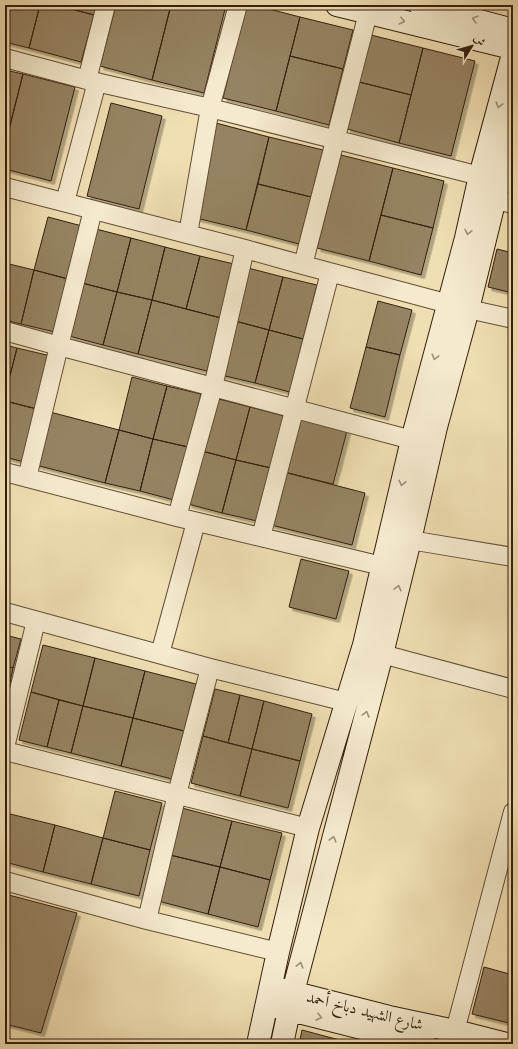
<svg xmlns="http://www.w3.org/2000/svg" width="518" height="1049" font-family="'Old Standard TT',Amiri,serif">
<style>
.building{fill:#968363;stroke:#341f0c;filter:url(#shadow)}
.lines{fill:none;stroke-linecap:round;stroke-linejoin:round}
.street-casing{stroke:#634f36;stroke-width:20}
.secondary-casing{stroke:#341f0c;stroke-width:24}
.street{stroke:#f5eace;stroke-width:18}
.secondary{stroke:#f5eace;stroke-width:22}
.oneway{stroke:#9e8f77}
.labels{text-anchor:middle;stroke-width:3;stroke-linejoin:round;paint-order:stroke}
.street-label{font-size:16px;fill:#341f0c;stroke:#f5eace}
</style>
<defs>
<filter id="shadow"><feDropShadow dx="3.5" dy="3.5" stdDeviation="0" flood-color="#0004"/></filter>
</defs>
<rect width="100%" height="100%" fill="#f0dfb3"/>
<filter id="stains"><feTurbulence type="fractalNoise" baseFrequency=".005" numOctaves="4"/><feColorMatrix values="0 0 0 0 .2 0 0 0 0 .09 0 0 0 0 .02 0 0 0 .5 -.17"/></filter>
<radialGradient id="worn" r=".72"><stop offset=".6" stop-color="#630" stop-opacity="0"/><stop offset="1" stop-color="#630" stop-opacity=".3"/></radialGradient>
<path class="building" d="M5 5H40L29 48 5 42Z
M40 5H56L94 15 81 62 29 48Z
M56 5H96L94 15Z
M116 5H171L152 80 100 66Z
M171 5H226L204 93 152 80Z
M246 5H254L300 17 276 111 223 98Z
M300 17 353 30 343 69 290 56Z
M371 35 423 48 411 95 359 82Z
M423 48 475 61 451 156 399 143Z
M290 56 343 69 329 125 276 111Z
M5 70 23 74 8 134 5 133Z
M23 74 75 87 51 181 5 169V144Z
M359 82 411 95 399 143 347 129Z
M111 103 162 116 139 209 87 196Z
M216 123 269 137 246 230 192 217Z
M269 137 323 150 311 197 258 184Z
M341 155 393 168 369 261 317 248Z
M393 168 444 181 433 228 381 215Z
M258 184 311 197 299 244 246 230Z
M381 215 433 228 421 275 369 261Z
M48 217 82 226 68 279 34 270Z
M96 229 131 238 117 292 82 283Z
M131 238 165 247 152 300 117 292Z
M165 247 200 256 186 309 152 300Z
M497 249 513 253V293L488 287Z
M200 256 234 264 221 318 186 309Z
M5 263 34 270 21 324 5 320Z
M248 268 283 277 269 330 235 321Z
M34 270 68 279 55 332 21 324Z
M283 277 317 285 303 339 269 330Z
M82 283 117 292 103 345 69 336Z
M117 292 152 300 138 354 103 345Z
M152 300 221 318 207 371 138 354Z
M378 301 412 310 400 355 366 347Z
M235 321 269 330 255 383 221 375Z
M269 330 303 339 290 392 255 383Z
M5 345 17 348 5 395Z
M366 347 400 355 385 417 350 408Z
M17 348 51 356 37 409 5 401V395Z
M132 377 167 386 153 439 119 430Z
M167 386 201 394 188 447 153 439Z
M215 398 250 407 236 460 202 451Z
M5 401 37 409 24 462 5 457Z
M250 407 284 416 271 468 236 460Z
M50 412 119 430 105 483 36 465Z
M298 419 347 431 333 484 284 472Z
M119 430 153 439 140 491 105 483Z
M153 439 188 447 174 500 140 491Z
M202 451 236 460 222 513 188 504Z
M236 460 271 468 257 521 222 513Z
M284 472 365 493 352 545 271 525Z
M301 559 349 571 336 619 289 607Z
M5 635 21 639 13 668 5 666Z
M43 645 95 658 83 706 31 692Z
M95 658 145 671 133 718 83 706Z
M5 666 13 668 9 687 5 686Z
M145 671 196 684 184 731 133 718Z
M5 686 9 687 5 701Z
M215 689 240 695 228 743 203 736Z
M31 692 59 700 47 747 19 740Z
M240 695 264 701 252 749 228 743Z
M59 700 83 706 71 753 47 747Z
M264 701 312 714 300 761 252 749Z
M83 706 133 718 121 766 71 753Z
M133 718 184 731 172 779 121 766Z
M203 736 252 749 240 796 191 783Z
M252 749 300 761 288 808 240 796Z
M115 791 162 803 150 850 103 838Z
M182 808 232 821 220 867 170 855Z
M6 813 55 825 43 872 5 862V819Z
M232 821 282 833 270 880 220 867Z
M55 825 103 838 91 884 43 872Z
M103 838 150 850 139 896 91 884Z
M170 855 220 867 208 914 158 901Z
M220 867 270 880 258 927 208 914Z
M5 894 77 913 41 1033 5 1024Z
M484 967 513 975V1024L472 1014Z
M302 1030 347 1042V1044H299Z"/>
<g class="lines">
<g class="street-casing">
<path id="street" d="M368 13 303 265 449 304
M5 58 87 80 210 108 480 176
M87 80 106 5
M5 187 245 249 303 265
M495 200 513 204
M65 202 97 82
M188 234 210 108 238 5
M468 309 513 319
M5 331 59 346 93 210
M5 472 177 517 382 566
M27 478 59 346 412 440
M177 517 213 387 245 249
M261 537 330 273
M410 540 513 557
M5 612 210 668 346 702
M160 654 196 522
M382 654 513 689
M5 747 36 621
M5 751 308 828
M5 881 147 920 278 952
M147 920 177 794 210 668
M453 1044 455 1031 513 812"/>
</g>
<g class="secondary-casing">
<path id="secondary" d="M337 5 512 48
M420 5 513 30
M279 989 389 1017 455 1031 506 1044
M275 1006 425 1044
M258 1044 278 952 308 828 364 645 412 440 466 238 480 176 513 54
M282 1044 293 992 382 654 410 540 436 427 468 309 513 125"/>
</g>
<use href="#street" class="street"/>
<use href="#secondary" class="secondary"/>
</g>
<defs><path id="oneway-chevron" d="M-2-3.5L2.5 0L-2 3.5" fill="none" stroke-width="1.6" stroke-linecap="round" stroke-linejoin="round"/></defs>
<g class="oneway">
<use href="#oneway-chevron" transform="translate(475 19) rotate(-165)"/>
<use href="#oneway-chevron" transform="translate(402 21) rotate(14)"/>
<use href="#oneway-chevron" transform="translate(499 105) rotate(105)"/>
<use href="#oneway-chevron" transform="translate(468 232) rotate(103)"/>
<use href="#oneway-chevron" transform="translate(435 357) rotate(105)"/>
<use href="#oneway-chevron" transform="translate(402 483) rotate(104)"/>
<use href="#oneway-chevron" transform="translate(398 588) rotate(-76)"/>
<use href="#oneway-chevron" transform="translate(366 714) rotate(-75)"/>
<use href="#oneway-chevron" transform="translate(333 839) rotate(-75)"/>
<use href="#oneway-chevron" transform="translate(300 965) rotate(-75)"/>
<use href="#oneway-chevron" transform="translate(319 1017) rotate(14)"/>
</g>
<g class="labels">
<g class="street-label">
<text transform="translate(365 1010) rotate(14)" y="6">شارع الشهيد دباخ أحمد</text>
</g>
</g>
<rect width="518" height="1049" fill="none" stroke="#f0dfb3" stroke-width="20"/>
<rect x="6" y="6" width="506" height="1037" fill="none" stroke="#341f0c" stroke-width="2"/>
<rect x="10" y="10" width="498" height="1029" fill="none" stroke="#341f0c"/>
<g transform="translate(472 46) rotate(53)" stroke="#f5eace" stroke-width="3" paint-order="stroke">
<path d="M0-3L7 15L0 10L-7 15Z" fill="#341f0c"/>
<text y="-6" font-size="11" font-weight="bold" text-anchor="middle" fill="#341f0c">ش</text>
</g>
<rect width="100%" height="100%" filter="url(#stains)"/>
<rect width="100%" height="100%" fill="url(#worn)"/>
</svg>
